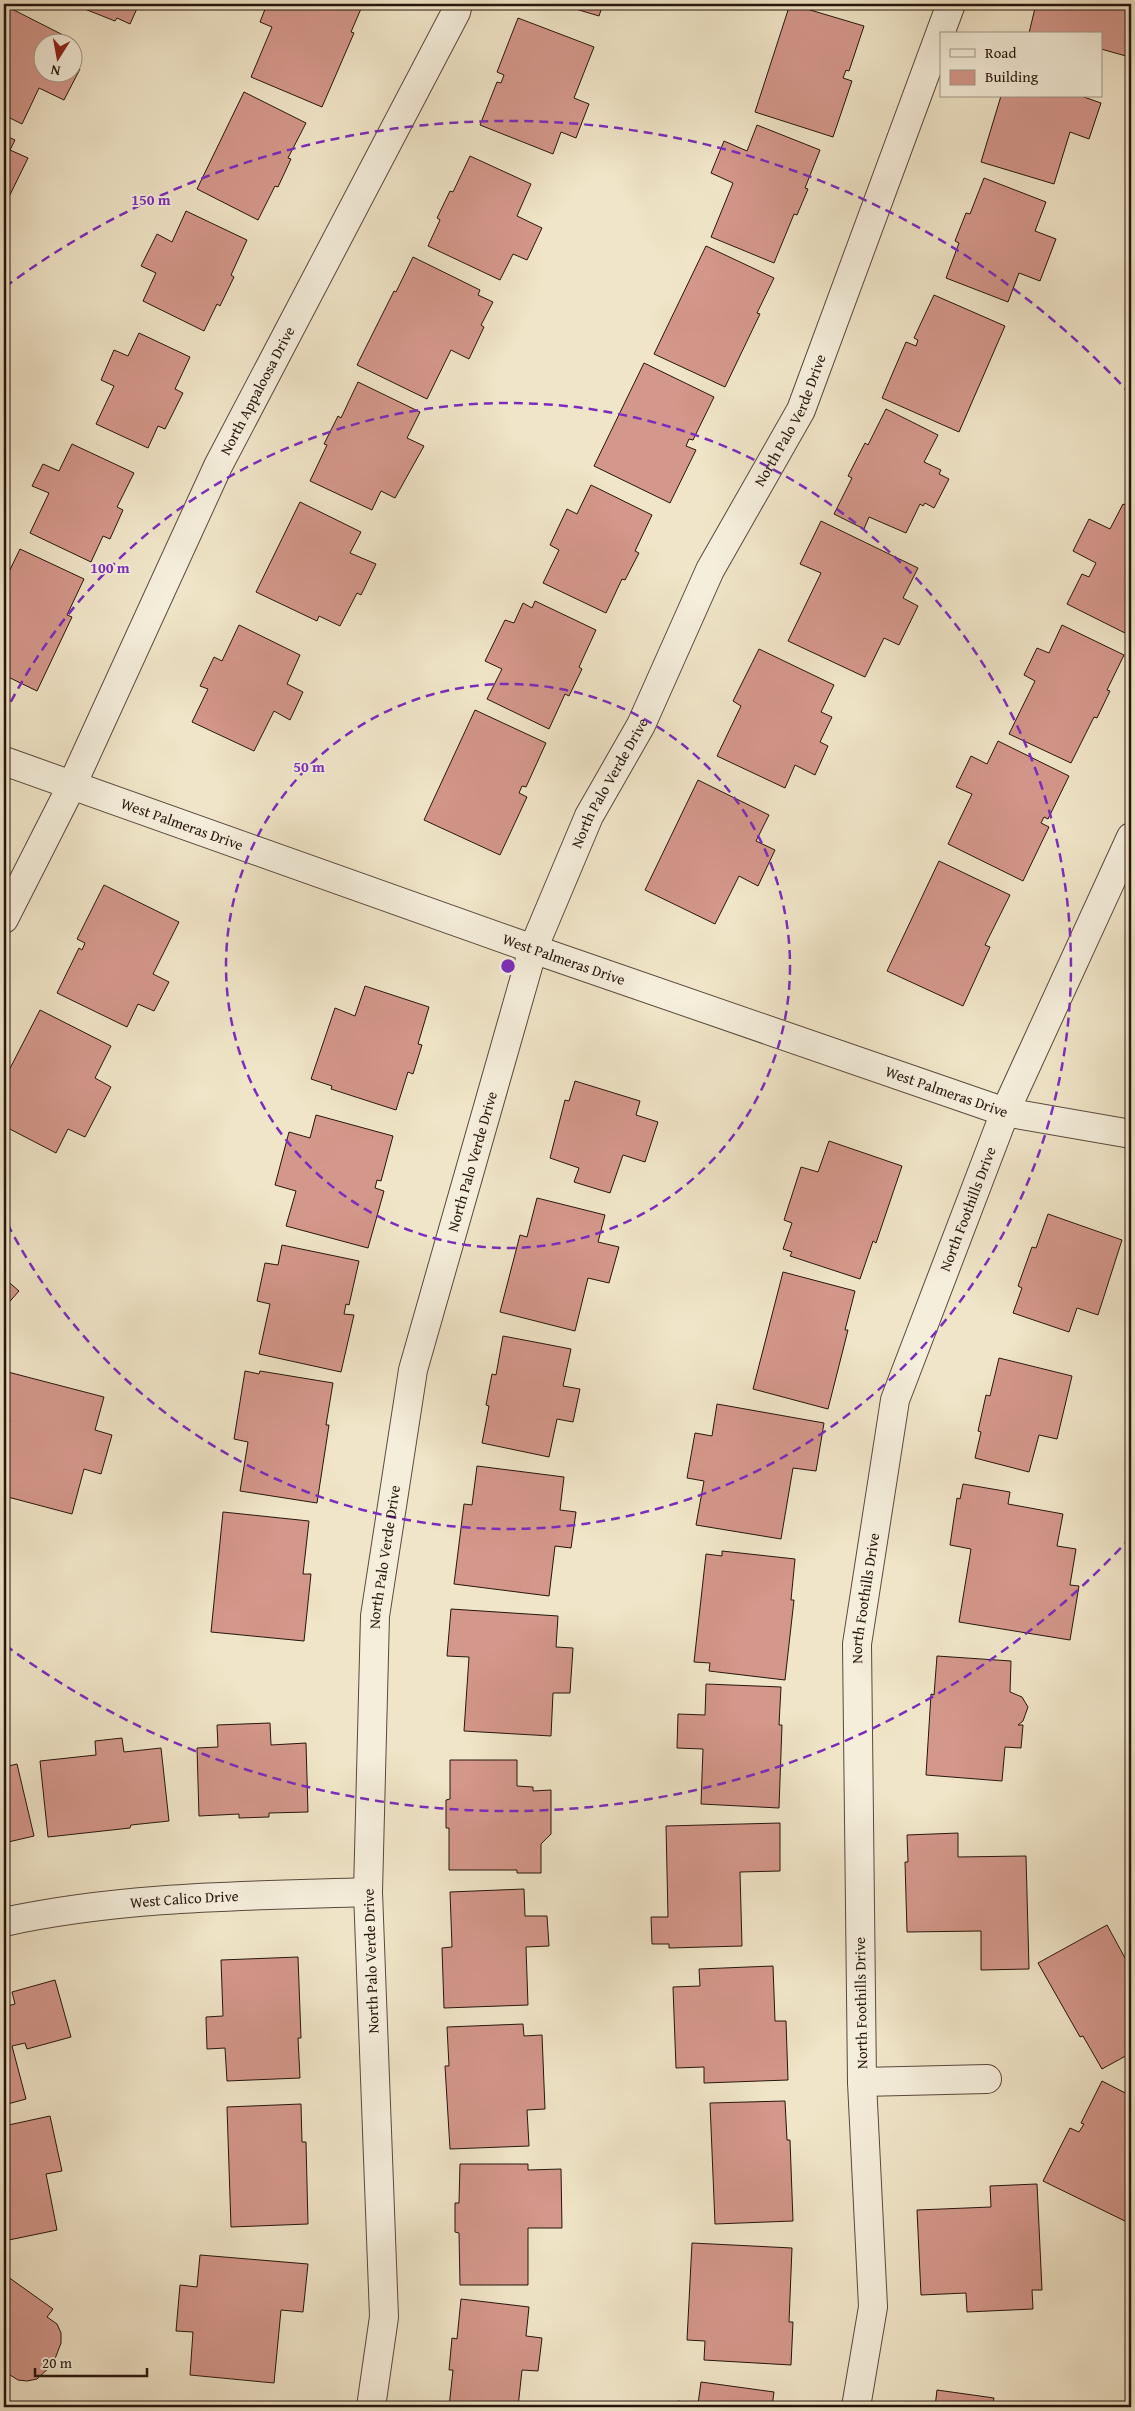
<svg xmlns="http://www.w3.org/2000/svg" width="1135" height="2411" font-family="'Gentium Book Plus',serif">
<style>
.building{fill:#d4978b;stroke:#26150d}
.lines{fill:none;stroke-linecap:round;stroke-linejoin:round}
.minor-casing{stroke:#58493c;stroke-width:30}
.minor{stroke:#f5eedb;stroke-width:28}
.ring{fill:none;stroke:#7b2cbf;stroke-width:2.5;stroke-dasharray:9 6}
.labels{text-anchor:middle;stroke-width:4;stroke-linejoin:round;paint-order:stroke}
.street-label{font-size:15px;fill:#26150d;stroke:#f5eedb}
.centre{fill:#7b2cbf;stroke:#f5eedb;stroke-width:2.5}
.ring-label{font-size:15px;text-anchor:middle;font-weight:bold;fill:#7b2cbf;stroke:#f5eedb;stroke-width:4;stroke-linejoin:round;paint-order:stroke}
</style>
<rect width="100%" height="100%" fill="#f0e5c8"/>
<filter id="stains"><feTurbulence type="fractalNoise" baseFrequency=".004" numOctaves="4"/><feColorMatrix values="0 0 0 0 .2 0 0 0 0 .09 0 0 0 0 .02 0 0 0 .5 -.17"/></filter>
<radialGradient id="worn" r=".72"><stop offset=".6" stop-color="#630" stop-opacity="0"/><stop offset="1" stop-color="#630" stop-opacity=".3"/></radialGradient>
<path class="building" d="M72 4H139L130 24 117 18 115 21Z
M267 4H363L351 32 354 33 322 107 251 77 272 27 260 22Z
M559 4H603L599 16Z
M790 4 864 26 849 71 846 70 843 78 852 81 833 137 755 112Z
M1036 4H1131V34L1126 56 1101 49V34L1029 33Z
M4 5 65 36 62 42H42V72H72V65L80 69 64 100 39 88 22 124 4 115Z
M518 18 594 47 574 98 589 104 576 138 561 132 553 154 480 125 497 82 501 83 504 75 497 72Z
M244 92 306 123 288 158 291 159 278 187 275 186 258 220 197 189Z
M1001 96H1081L1101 103 1089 139 1070 132 1054 184 981 162Z
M757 125 820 150 805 188 808 189 797 215 794 214 774 263 711 237 733 183 711 173 724 141 747 151Z
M4 135 15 140 10 150 28 158 4 207Z
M470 156 531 184 517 216 542 228 527 260 513 254 500 280 428 246 440 220 437 218 450 191 453 192Z
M984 178 1046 202 1035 231 1056 239 1040 281 1019 273 1008 302 946 278 959 243 955 241 966 213 970 214Z
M186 211 247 240 231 275 234 277 220 306 217 304 204 331 143 301 156 273 141 266 157 234 172 242Z
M706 246 774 278 757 313 760 314 725 387 654 354Z
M413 257 480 290 478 295 493 302 481 325 484 327 469 359 451 350 427 399 357 365 394 291 396 292Z
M934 295 1005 326 959 432 882 398 906 342 916 346 918 340 914 338Z
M139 333 190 357 175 389 183 393 165 429 158 426 148 448 96 424 114 386 101 380 114 350 128 356Z
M644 363 714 397 693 440 689 439 686 446 696 450 670 503 594 466Z
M358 382 420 412 407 438 424 446 395 498 381 491 372 510 310 481 327 445 324 444 338 416 341 418Z
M886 409 938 435 924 462 941 470 939 474 949 479 934 508 925 503 923 506 920 504 906 533 869 517 864 529 834 514 852 478 848 476 865 443 868 445Z
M72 444 134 473 117 507 123 510 110 539 103 536 91 562 30 533 49 493 32 486 43 464 59 471Z
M591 485 652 515 635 551 639 553 625 580 622 579 606 613 543 583 559 550 550 545 567 509 577 514Z
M300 502 361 532 350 553 376 564 361 595 357 593 340 626 319 616 317 621 256 592Z
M1123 504 1131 508V636L1067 604 1082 574 1089 577 1096 563 1073 551 1089 519 1110 529Z
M821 521 918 568 903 598 918 606 899 645 884 638 865 677 788 641 821 573 800 564Z
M20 549 84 579 67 615 72 617 37 691 4 675V577L6 578Z
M535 601 596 630 579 667 582 669 569 696 565 694 549 729 487 699 502 669 485 661 505 620 514 623 523 603 532 608Z
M239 625 300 655 287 684 303 692 290 720 274 711 254 751 192 722 208 689 200 686 214 657 222 661Z
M1062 625 1124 655 1107 690 1110 691 1097 718 1094 717 1071 763 1009 734 1035 681 1024 675 1037 648 1049 653Z
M759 649 834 685 821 712 832 717 820 742 828 746 815 775 795 765 785 788 717 756 741 706 733 701Z
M475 710 546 743 526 787 522 786 519 793 527 797 500 855 424 820Z
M998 741 1069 776 1048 819 1044 817 1041 823 1049 827 1023 881 948 844 972 794 956 787 971 756 987 764Z
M698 780 769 815 756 841 775 850 758 886 739 876 715 924 645 890Z
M939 861 1010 895 985 945 990 947 963 1006 887 971Z
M104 885 179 922 153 974 169 982 154 1011 138 1004 127 1027 57 993 79 948 82 950 85 943 77 939Z
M365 986 429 1007 418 1044 422 1045 413 1074 408 1072 396 1110 331 1089 332 1086 311 1079 335 1008 355 1016Z
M40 1010 111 1046 95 1078 111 1087 85 1137 68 1129 56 1153 4 1126V1089L6 1083 4 1080Z
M575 1081 640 1101 636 1115 658 1122 645 1162 623 1155 610 1193 574 1182 579 1168 550 1158 565 1100 569 1101Z
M316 1115 393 1136 381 1181 377 1180 375 1188 384 1191 368 1248 286 1226 296 1191 275 1185 289 1132 310 1138Z
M829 1141 902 1166 876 1243 873 1241 860 1279 790 1256 792 1252 783 1249 792 1223 784 1220 801 1167 818 1172Z
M537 1198 605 1215 598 1242 619 1247 609 1283 588 1278 575 1331 500 1312 520 1235 527 1237Z
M1048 1214 1122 1240 1098 1315 1077 1308 1069 1332 1013 1313 1022 1288 1018 1286 1032 1247 1036 1248Z
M282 1245 359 1261 349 1305 346 1304 344 1314 354 1315 341 1372 259 1354 270 1304 257 1301 265 1263 278 1265Z
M783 1272 855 1291 845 1330H848L828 1409 753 1389Z
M4 1278 19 1291 4 1308Z
M503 1336 571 1349 563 1386 580 1389 573 1422 557 1419 549 1457 482 1443 489 1406 486 1405 492 1374 496 1375Z
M999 1358 1072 1376 1057 1439 1039 1435 1029 1472 975 1458 981 1432 978 1431 986 1395 990 1396Z
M4 1371 104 1397 95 1430 112 1435 101 1474 84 1469 72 1514 4 1496V1443L10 1420 4 1419Z
M245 1371 259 1374 260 1371 333 1383 326 1425H329L317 1503 240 1491 248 1442 234 1439Z
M717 1404 824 1423 816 1471 793 1468 781 1539 696 1525 704 1481 687 1478 695 1433 712 1436Z
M477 1466 564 1477 560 1510 576 1512 571 1548 555 1546 549 1596 454 1584 464 1504 472 1505Z
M963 1484 1010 1492 1008 1504 1063 1514 1057 1546 1076 1549 1070 1585 1079 1586 1070 1640 959 1622 971 1549 950 1545 957 1498 960 1499Z
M223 1512 309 1521 303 1574H311L304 1641 211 1632Z
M722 1551 795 1559 791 1600H794L785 1680 709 1671 710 1663 694 1662 706 1554 722 1556Z
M451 1609 558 1616 556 1647 573 1648 570 1693H553L551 1736 464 1731 469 1657 447 1656Z
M937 1656 1011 1661 1010 1692 1022 1697 1028 1707 1023 1721 1018 1725H1023L1021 1748 1005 1747 1002 1781 926 1775 931 1694 934 1695Z
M706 1684 781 1687 779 1725H782L779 1808 701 1804 703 1749 677 1748 678 1714 705 1715Z
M270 1723 271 1745 306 1743 308 1812 269 1813V1817L239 1818V1814L199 1816 197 1748 218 1747 217 1725Z
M122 1738 124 1752 161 1748 169 1821 131 1825 130 1828 48 1837 40 1761 96 1755 95 1741Z
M450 1760H517V1786L533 1787V1791L551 1790V1834L541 1844V1873H517V1870H449V1828H446V1800L450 1799Z
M17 1764 34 1836 4 1843V1767Z
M780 1823V1871L740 1872 742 1946 669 1948V1944H652L651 1917H668L666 1826Z
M958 1833V1857L1026 1856 1029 1969 981 1970V1931L907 1932 905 1862H908L907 1835Z
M524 1889 525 1916H547L549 1946 526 1947 528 2005 444 2008 442 1948 452 1947 450 1892Z
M1107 1925 1131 1969V2053L1102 2069 1083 2036 1080 2037 1038 1963Z
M298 1957 301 2038H298L300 2078 227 2081 225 2048 207 2049 206 2017 223 2016 221 1960Z
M773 1966 775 2021H786L788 2080 704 2083V2067L676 2068 673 1987 700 1986 699 1969Z
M55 1980 71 2037 27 2049 25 2043 12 2046 26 2099 4 2105V2007L15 2004 12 1992Z
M523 2024 524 2036 542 2035 545 2109 527 2110 529 2146 450 2149 445 2066H449L447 2027Z
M1102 2081 1131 2096V2224L1043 2181 1070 2128 1079 2132 1084 2124 1081 2123Z
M785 2101 787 2140H790L793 2221 715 2224 710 2103Z
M301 2104 302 2142H306L308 2224 231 2227 227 2107Z
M50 2116 62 2171 46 2174 57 2230 4 2241V2126Z
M460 2164H528V2170L561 2169 562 2228H528V2285H460L459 2233 455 2232V2203H459Z
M1037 2184 1042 2290H1032L1033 2309 967 2312 966 2293 921 2295 917 2210 991 2207 990 2186Z
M692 2243 792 2248 789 2322H793L791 2365 704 2360 705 2341 687 2340Z
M200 2255 308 2264 303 2312 281 2310 274 2383 190 2375 193 2332 176 2331 180 2285 197 2287Z
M4 2274 53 2309 47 2317 57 2324 61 2333V2343L53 2364 37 2379 27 2381 18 2380 7 2373 4 2379Z
M461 2299 529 2307 526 2336 542 2338 538 2371 522 2370 518 2407H449L453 2370H449L452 2338 457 2339Z
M701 2382 774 2392 772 2407H677L678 2401 698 2404Z
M937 2390 994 2398 992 2407H935Z"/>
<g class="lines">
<g class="minor-casing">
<g id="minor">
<path id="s1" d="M4 761 533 949 1005 1112 1131 1134"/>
<path id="s2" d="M4 919 72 785 218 466 456 12 458 4"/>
<path id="s3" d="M4 1922C123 1896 246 1896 368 1892"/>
<path d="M862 2082 987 2079"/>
<path id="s4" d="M371 2407 384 2317 368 1892 375 1616 413 1370 533 949 589 816 641 725 710 570 801 410 951 4"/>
<path id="s5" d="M856 2407 873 2307 862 2082 857 1644 895 1400 1005 1112 1131 837"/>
</g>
</g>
<use href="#minor" class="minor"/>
</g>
<g class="ring">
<circle cx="508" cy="966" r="282"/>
<path d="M4 715A563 563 0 1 1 4 1217"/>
<path d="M1131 1537A845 845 0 0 1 5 1645M5 287A845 845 0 0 1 1131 395"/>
</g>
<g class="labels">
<g class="street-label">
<text dy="5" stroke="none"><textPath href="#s2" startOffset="586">North Appaloosa Drive</textPath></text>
<text dy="5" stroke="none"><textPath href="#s4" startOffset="2068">North Palo Verde Drive</textPath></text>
<text dy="5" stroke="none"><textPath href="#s4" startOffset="1662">North Palo Verde Drive</textPath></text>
<text dy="5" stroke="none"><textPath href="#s1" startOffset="189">West Palmeras Drive</textPath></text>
<text dy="5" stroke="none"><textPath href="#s1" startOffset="594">West Palmeras Drive</textPath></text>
<text dy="5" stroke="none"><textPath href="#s1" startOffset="999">West Palmeras Drive</textPath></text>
<text dy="5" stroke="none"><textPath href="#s4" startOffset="1258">North Palo Verde Drive</textPath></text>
<text dy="5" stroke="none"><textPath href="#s5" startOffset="1216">North Foothills Drive</textPath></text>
<text dy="5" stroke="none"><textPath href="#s4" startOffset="852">North Palo Verde Drive</textPath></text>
<text dy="5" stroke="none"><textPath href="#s5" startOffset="811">North Foothills Drive</textPath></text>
<text dy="5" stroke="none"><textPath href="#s3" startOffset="182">West Calico Drive</textPath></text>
<text transform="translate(371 1961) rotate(-92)" y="5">North Palo Verde Drive</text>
<text transform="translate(861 2003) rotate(-91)" y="5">North Foothills Drive</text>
</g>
</g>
<circle cx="508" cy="966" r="8" class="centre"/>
<g class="ring-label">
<text x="151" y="205">150 m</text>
<text x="110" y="573">100 m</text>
<text x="309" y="772">50 m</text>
</g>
<rect width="1135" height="2411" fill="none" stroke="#f0e5c8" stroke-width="20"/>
<rect x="5" y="5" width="1125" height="2401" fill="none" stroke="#26150d" stroke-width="2.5"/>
<rect x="10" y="10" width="1115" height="2391" fill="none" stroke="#26150d"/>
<rect x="940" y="32" width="162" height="65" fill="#f5eedb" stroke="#a29789"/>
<rect x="950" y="49" width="25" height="8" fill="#f5eedb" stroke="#a29789"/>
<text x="985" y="58" font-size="15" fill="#26150d">Road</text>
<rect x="950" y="70" width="25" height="15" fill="#d4978b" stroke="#a29789"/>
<text x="985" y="82" font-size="15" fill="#26150d">Building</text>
<g transform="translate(58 58) rotate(191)"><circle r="24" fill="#f5eedb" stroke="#a29789"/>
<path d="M0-4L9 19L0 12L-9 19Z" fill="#8f2418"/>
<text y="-8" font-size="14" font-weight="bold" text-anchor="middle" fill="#26150d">N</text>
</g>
<path d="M35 2368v8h112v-8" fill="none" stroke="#26150d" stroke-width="2.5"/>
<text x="42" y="2368" font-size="15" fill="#26150d" stroke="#f5eedb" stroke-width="4" paint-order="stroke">20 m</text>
<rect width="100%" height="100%" filter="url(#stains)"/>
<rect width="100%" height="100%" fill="url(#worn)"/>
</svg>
